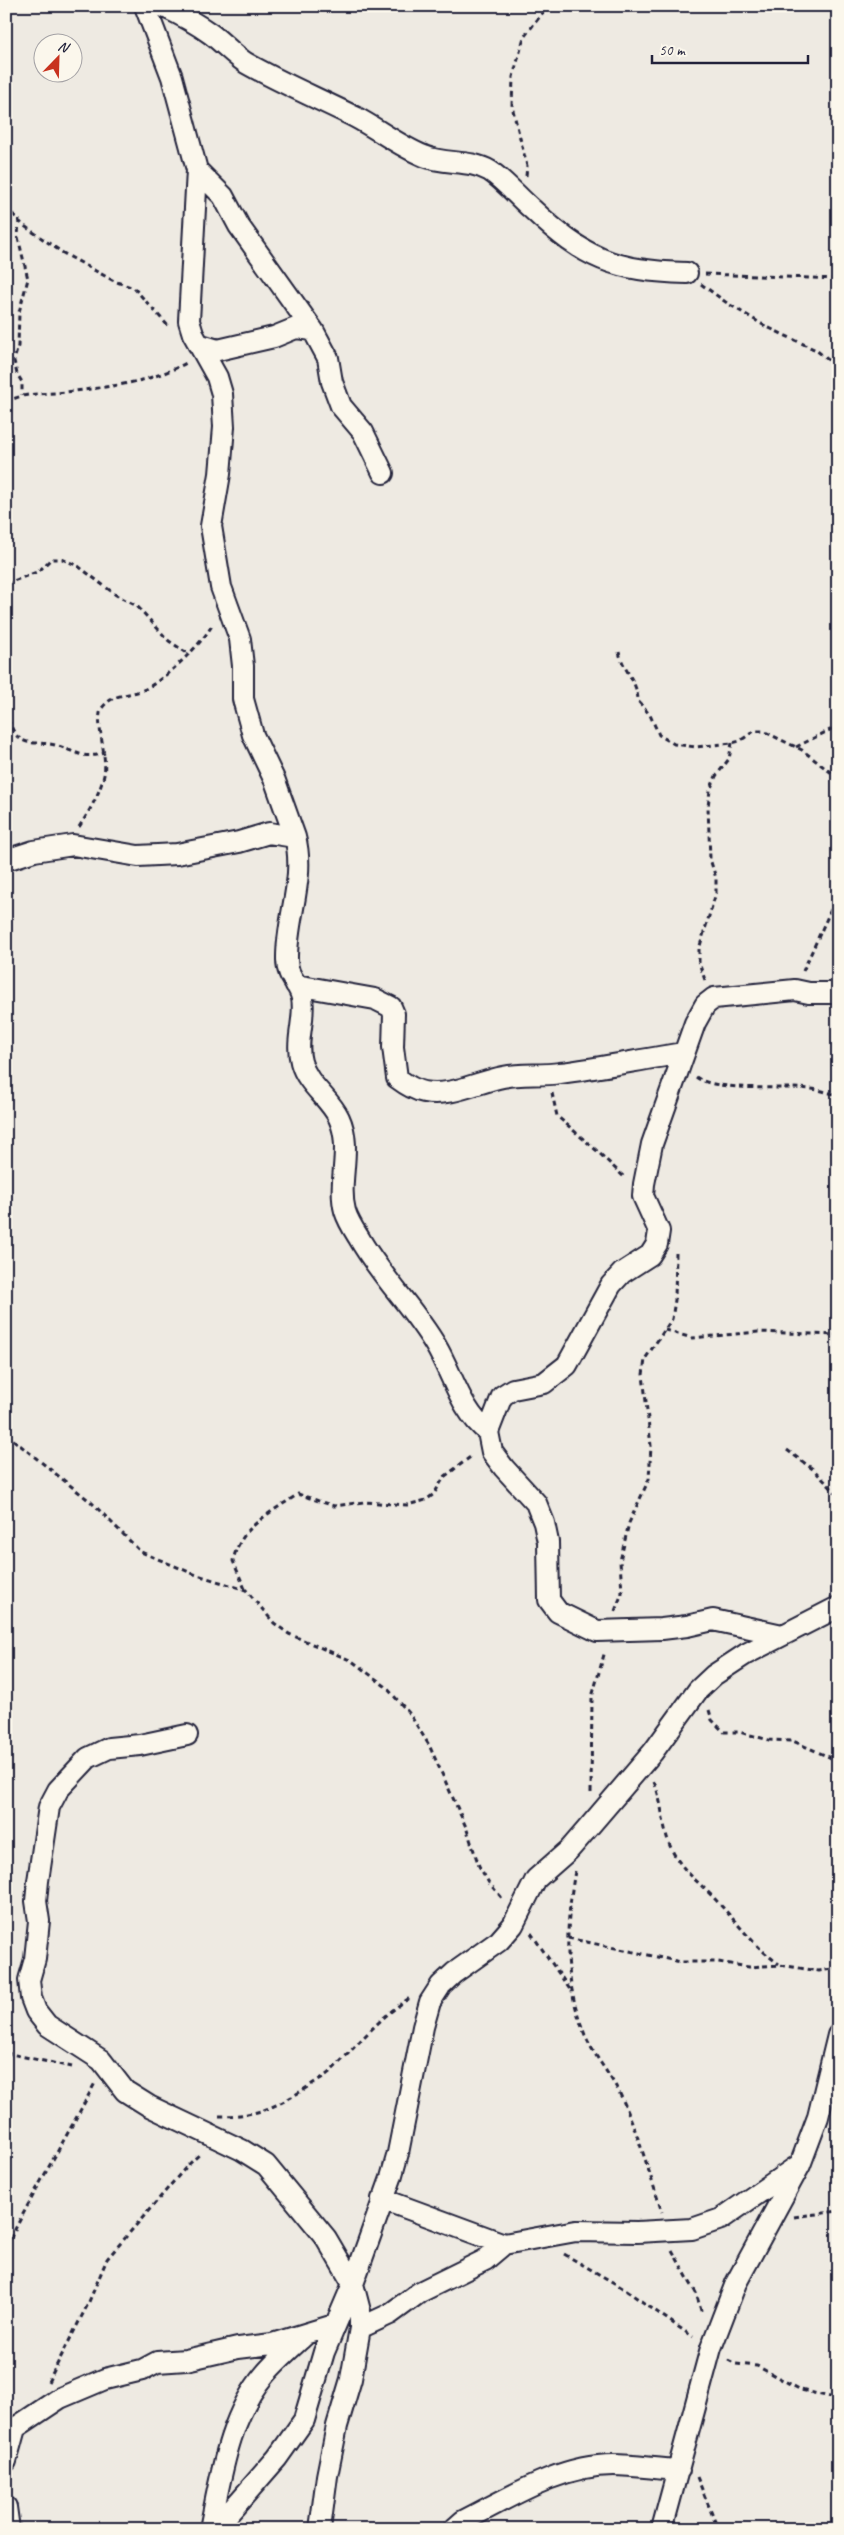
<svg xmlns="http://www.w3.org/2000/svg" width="844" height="2535" font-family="Caveat,sans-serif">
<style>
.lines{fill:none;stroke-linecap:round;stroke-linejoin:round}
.street-casing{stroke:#22223b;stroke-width:24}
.path{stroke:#22223b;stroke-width:3;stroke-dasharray:5 4;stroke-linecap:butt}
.street{stroke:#fbf7ec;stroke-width:20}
</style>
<rect width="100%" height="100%" fill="#eeeae2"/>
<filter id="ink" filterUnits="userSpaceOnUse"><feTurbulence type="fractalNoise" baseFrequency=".02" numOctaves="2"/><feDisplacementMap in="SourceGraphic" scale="10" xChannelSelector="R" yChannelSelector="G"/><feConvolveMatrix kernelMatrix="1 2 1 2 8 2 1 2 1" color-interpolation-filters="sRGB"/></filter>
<g filter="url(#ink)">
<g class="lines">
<g class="street-casing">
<path id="street" d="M145 6 172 77 197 170 189 321 193 334 217 377 222 394 224 427 220 474 211 526 221 587 240 639 243 666V699L253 735 275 781 295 837
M162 6C179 14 196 23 211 34 223 43 234 55 246 63 281 83 319 99 355 117 378 129 399 146 424 156 445 165 470 159 490 171 505 181 518 197 532 209 585 259 614 271 687 273
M197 170 223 196 239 226 313 330
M198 344 218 350 274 337 296 328 313 330 328 358 332 382 341 406 363 432 383 473
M6 860 34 851 73 845 138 856 177 854 239 842 269 833 295 837C306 878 286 919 287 960 287 978 299 983 302 998 306 1018 295 1040 301 1062 307 1085 329 1097 339 1118 353 1148 337 1181 345 1211 348 1221 354 1230 359 1238 381 1277 414 1308 436 1346 453 1375 461 1411 488 1432
M296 985 375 999 391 1007 394 1014 393 1047 397 1078C405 1084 414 1090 424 1092 451 1097 477 1082 503 1077 522 1073 540 1076 560 1073 601 1068 643 1059 684 1053
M782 1635 713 1620 687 1626 662 1629 597 1631 558 1612 549 1600 548 1542 544 1523 536 1503 504 1468 492 1452 488 1432 502 1396 513 1389 544 1383 567 1365 611 1285 622 1273 650 1255 657 1244 659 1231 643 1196 644 1184 652 1144 695 1023 705 1005 714 998 795 990 809 993H838
M187 1735 140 1745 109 1748 88 1758 58 1790 49 1807 38 1881 36 1901 39 1921 35 1959 29 1980 31 1998 36 2011 47 2025 101 2060 125 2091 149 2106 242 2150 266 2165 326 2238 353 2284 360 2311V2328L351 2379 337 2426 327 2476 320 2529
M382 2199 504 2244 576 2231 637 2232 692 2229 721 2219 796 2167
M360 2328 390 2314 420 2292 485 2260 504 2244
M6 2431 15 2428 60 2398 105 2379 142 2370 157 2362 186 2360 238 2348 272 2344 334 2325
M6 2461 15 2428
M6 2507 9 2529
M210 2529C221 2476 229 2416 265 2374 277 2360 291 2348 304 2336
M215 2529 277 2458 304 2420 324 2352 353 2284 391 2178 398 2153 423 2027 430 2002 441 1985 454 1973 499 1941 513 1925 536 1879 569 1850 588 1828 653 1752 698 1690 714 1675 746 1654 838 1607
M454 2529 463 2521C509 2498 559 2465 613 2465 635 2465 657 2469 679 2470
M662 2529 711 2348 736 2283 800 2165 818 2117 838 2035"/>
</g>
<path class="path" d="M526 176 527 166 512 106 513 77 524 37 548 6
M6 207 23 225 63 253 114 281 134 288 169 327
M19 219 18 237 28 279 19 312 18 346 14 361 17 374 22 382V395
M705 274 838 279
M701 284 727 303 765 326 816 350 838 368
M6 402C29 391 42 395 66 392 108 387 150 383 188 362
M6 584 39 571 51 559H62L78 566 116 595 137 606 169 641 187 653
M619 652C623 670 638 682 638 701L650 715 659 735 674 744 695 747 732 743 740 741 754 731H763L802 750 838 778
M6 722 10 723C19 750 35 740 55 745 77 751 80 760 105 753
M796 747 838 726
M79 827C89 812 100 793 104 775 108 756 94 720 102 708 113 693 128 696 143 690 162 682 205 642 213 623
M803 971 838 894
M705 980 699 963V949L716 893V878L710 859 708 807 710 790 716 776 729 759 732 743
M696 1077C715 1092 785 1086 811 1089 820 1090 829 1093 838 1095
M552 1093 557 1116 596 1150 625 1178
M665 1330 692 1338 758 1332 838 1335
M6 1434 91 1502 141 1552 194 1574 246 1590 274 1623 289 1634 352 1661 385 1686 409 1713 429 1745 466 1827 479 1866 489 1883 503 1899
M787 1450 814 1470 838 1495
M245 1589 233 1561C240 1526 271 1513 298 1494L334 1506 364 1502 407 1505 426 1500 434 1494 444 1477 473 1455
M615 1611 622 1593 620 1561 629 1523 649 1479 651 1446 643 1375 645 1359 672 1319 675 1300 676 1253
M709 1710 712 1720 724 1732H739L769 1740 793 1741 838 1761
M654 1782C663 1803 662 1829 671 1848 680 1868 695 1879 710 1894 734 1918 751 1944 779 1964
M591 1793 592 1697 605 1651
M575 1871C565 1928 563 1980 585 2035 594 2056 610 2074 620 2094 638 2132 649 2173 662 2212
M531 1933 571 1991
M568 1938 681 1962H718L749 1967 780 1965 819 1971 838 1968
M6 2053 72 2067
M219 2116C259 2116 277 2107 309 2086 316 2081 324 2077 331 2071 357 2046 379 2017 410 1998
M794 2217 838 2211
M6 2247C34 2191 66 2138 95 2083
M672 2250 696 2293 702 2314
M564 2254 621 2287 693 2337
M728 2360 736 2364 757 2366 801 2390 838 2399
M48 2382 88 2304 107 2259 187 2166 201 2153
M697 2477 718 2529"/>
<use href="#street" class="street"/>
</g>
</g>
<rect width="844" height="2535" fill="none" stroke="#fbf7ec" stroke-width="25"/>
<rect x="12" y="12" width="819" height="2510" fill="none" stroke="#22223b" stroke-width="2" filter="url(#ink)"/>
<g transform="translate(58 58) rotate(23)"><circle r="24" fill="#fbf7ec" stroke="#a4a2a5"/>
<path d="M0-4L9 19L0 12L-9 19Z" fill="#c8321e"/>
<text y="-8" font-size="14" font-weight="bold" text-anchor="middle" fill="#22223b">N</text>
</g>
<path d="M652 55v8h156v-8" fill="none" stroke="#22223b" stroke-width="2.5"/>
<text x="659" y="55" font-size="15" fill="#22223b" stroke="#fbf7ec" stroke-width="4" paint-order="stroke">50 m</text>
</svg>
